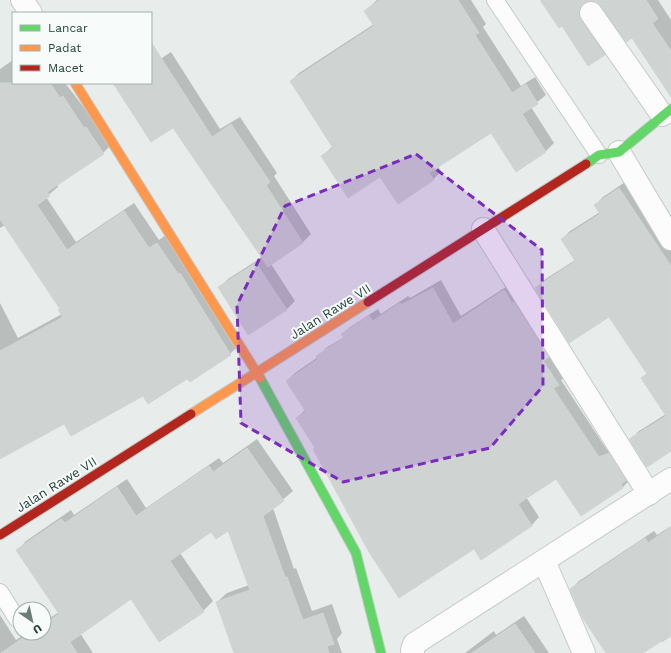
<svg xmlns="http://www.w3.org/2000/svg" width="671" height="653" font-family="'Work Sans',sans-serif">
<style>
.shadow{fill:#0003}
.building{fill:#cfd4d2;stroke:#d1d6d4}
.lines{fill:none;stroke-linecap:round;stroke-linejoin:round}
.lane-casing{stroke:#c5cac8;stroke-width:18}
.street-casing{stroke:#c5cac8;stroke-width:24}
.fast-casing{stroke:#c3cbc8;stroke-width:11}
.slow-casing{stroke:#c3cbc8;stroke-width:11}
.jam-casing{stroke:#c3cbc8;stroke-width:11}
.lane{stroke:#fcfcfc;stroke-width:16}
.street{stroke:#fcfcfc;stroke-width:22}
.fast{stroke:#63d668;stroke-width:9}
.slow{stroke:#ff974d;stroke-width:9}
.jam{stroke:#b3261e;stroke-width:9}
.marked{fill:#7b2cbf;fill-opacity:0.2;stroke:#7b2cbf;stroke-width:3;stroke-dasharray:8 5;stroke-linejoin:round}
.labels{text-anchor:middle;stroke-width:4;stroke-linejoin:round;paint-order:stroke}
.street-label{font-size:13px;fill:#24423a;stroke:#f7fbf9}
</style>
<rect width="100%" height="100%" fill="#e8edeb"/>
<path class="shadow" d="M377 0H471L486 24 483 27 521 86 535 77 546 95 531 107 554 143 546 151 516 170 491 131 438 166 441 171 433 180 381 176 322 156 333 146 291 81 299 73 374 24 365 11Z
M542 0H588L586 7 612 47 605 55 562 24Z
M592 0H658L671 20V68L633 37 596 1Z
M171 52 220 129 240 117 277 173 274 176 311 234 303 242 271 264 295 301 287 309 219 288 228 279 262 257 174 126 125 83H151V65Z
M13 60V83H65L112 144 103 153 57 184 58 187 46 197 76 242 134 203 159 240 167 234 239 345 230 354 188 377 143 395 65 422 0 458V303L18 338 62 314 61 308 5 225 0 228V69Z
M628 180 671 239V450L631 439 639 431 666 414 642 378 647 373 610 316 536 288 544 280 575 260 562 239 570 231 600 212 595 205 603 197Z
M441 280 461 316 512 283 566 376 561 380 607 450 617 446 631 479 623 487 581 515 556 477 526 497 539 517 532 525 481 559 474 548 297 418 305 410 287 381 295 373 318 357 326 348 344 337 342 334 350 327 378 309 381 314 408 296 410 298Z
M257 439 293 491 273 508 294 569 296 568 312 611 332 604 342 633 337 639 342 653H235L217 602 227 593 249 585 229 529 211 531 180 553 213 601 203 611 132 598 80 633 93 653H0V615L16 640 27 633H44V622L59 612 17 551 26 541 71 510 74 515 127 479 146 508 219 458 223 463Z
M671 526V636L662 642 661 640 641 653H607L571 589 579 581 654 531 657 535Z
M524 616 549 653H465L494 631 496 635Z"/>
<path class="building" d="M380 0H458L479 33 475 35 512 93 526 84 538 104 522 114 546 152 516 172 491 133 429 173 434 180 398 204 380 177 348 198 321 156 333 148 290 81 374 26 364 11Z
M540 0H646L658 19 652 23 671 51V97L632 38 626 42 597 2 590 1 584 3 580 7 579 14 581 20 605 55 588 66 562 26 559 28Z
M151 42 212 137 231 124 270 182 266 185 303 243 268 267 173 128 151 142 113 83H151Z
M0 83H50L60 98 63 96 84 128 86 127 104 154 47 192 50 196 37 205 67 250 124 211 149 248 157 243 178 274 180 273 231 355 190 382 187 379 148 404 143 396 71 436 64 424 0 459V351L63 317 58 310 60 309 0 219Z
M619 188 671 266V451L647 467 629 439 666 416 641 378 647 374 609 317 569 343 535 288 575 261 561 239 600 214 594 205Z
M256 263 287 310 248 335 218 287Z
M433 288 453 324 504 290 512 303 514 302 549 357 543 361 559 385 553 388 599 457 609 453 626 480 621 484 623 488 581 516 556 479 518 504 532 526 481 560 474 549 399 598 369 552 313 449 315 448 296 418 306 412 286 381 318 359 316 356 344 338 341 334 369 316 373 321 400 303 401 305Z
M247 448 284 501 263 516 285 577H287L303 620 323 613 334 644 327 646 329 653H234L216 602 250 590 228 531 216 539 211 532 170 561 204 612 159 642 131 599 70 642 77 653H1L30 633H44V624L59 614 16 550 61 519 65 523 117 487 136 516 209 466 213 472Z
M671 527V635L643 653H606L582 617 570 589 645 538 648 543Z
M515 624 535 653H472Z"/>
<g class="lines">
<g class="lane-casing">
<path id="lane" d="M495 0 599 155
M0 592 17 619"/>
</g>
<g class="street-casing">
<path id="street" d="M22 0 31 13
M591 13 662 115
M619 152 671 239
M483 229 649 494
M544 561 584 653
M413 653 412 650 414 644 671 479"/>
</g>
<g class="fast-casing">
<path id="fast" d="M586 164 599 155 619 152 671 109
M260 378 356 553 381 653"/>
</g>
<g class="slow-casing">
<path id="slow" d="M75 83 260 378
M191 414 368 302"/>
</g>
<g class="jam-casing">
<path id="jam" d="M368 302 586 164
M0 535 191 414"/>
</g>
<use href="#lane" class="lane"/>
<use href="#street" class="street"/>
<use href="#fast" class="fast"/>
<use href="#slow" class="slow"/>
<use href="#jam" class="jam"/>
</g>
<path class="marked" d="M416 154 542 250 543 386 490 448 343 482 241 423 237 305 285 206Z"/>
<g class="labels">
<g class="street-label">
<text transform="translate(330 311) rotate(-32)" y="5">Jalan Rawe VII</text>
<text transform="translate(56 484) rotate(-32)" y="5">Jalan Rawe VII</text>
</g>
</g>
<rect x="12" y="12" width="140" height="72" fill="#f7fbf9" stroke="#a3b1ad"/>
<rect x="20" y="25" width="20" height="6" fill="#63d668" stroke="#a3b1ad"/>
<text x="48" y="32" font-size="12" fill="#24423a">Lancar</text>
<rect x="20" y="45" width="20" height="6" fill="#ff974d" stroke="#a3b1ad"/>
<text x="48" y="52" font-size="12" fill="#24423a">Padat</text>
<rect x="20" y="65" width="20" height="6" fill="#b3261e" stroke="#a3b1ad"/>
<text x="48" y="72" font-size="12" fill="#24423a">Macet</text>
<g transform="translate(32 621) rotate(146)"><circle r="19" fill="#f7fbf9" stroke="#a3b1ad"/>
<path d="M0-3L7 15L0 10L-7 15Z" fill="#697e78"/>
<text y="-6" font-size="11" font-weight="bold" text-anchor="middle" fill="#24423a">U</text>
</g>
</svg>
